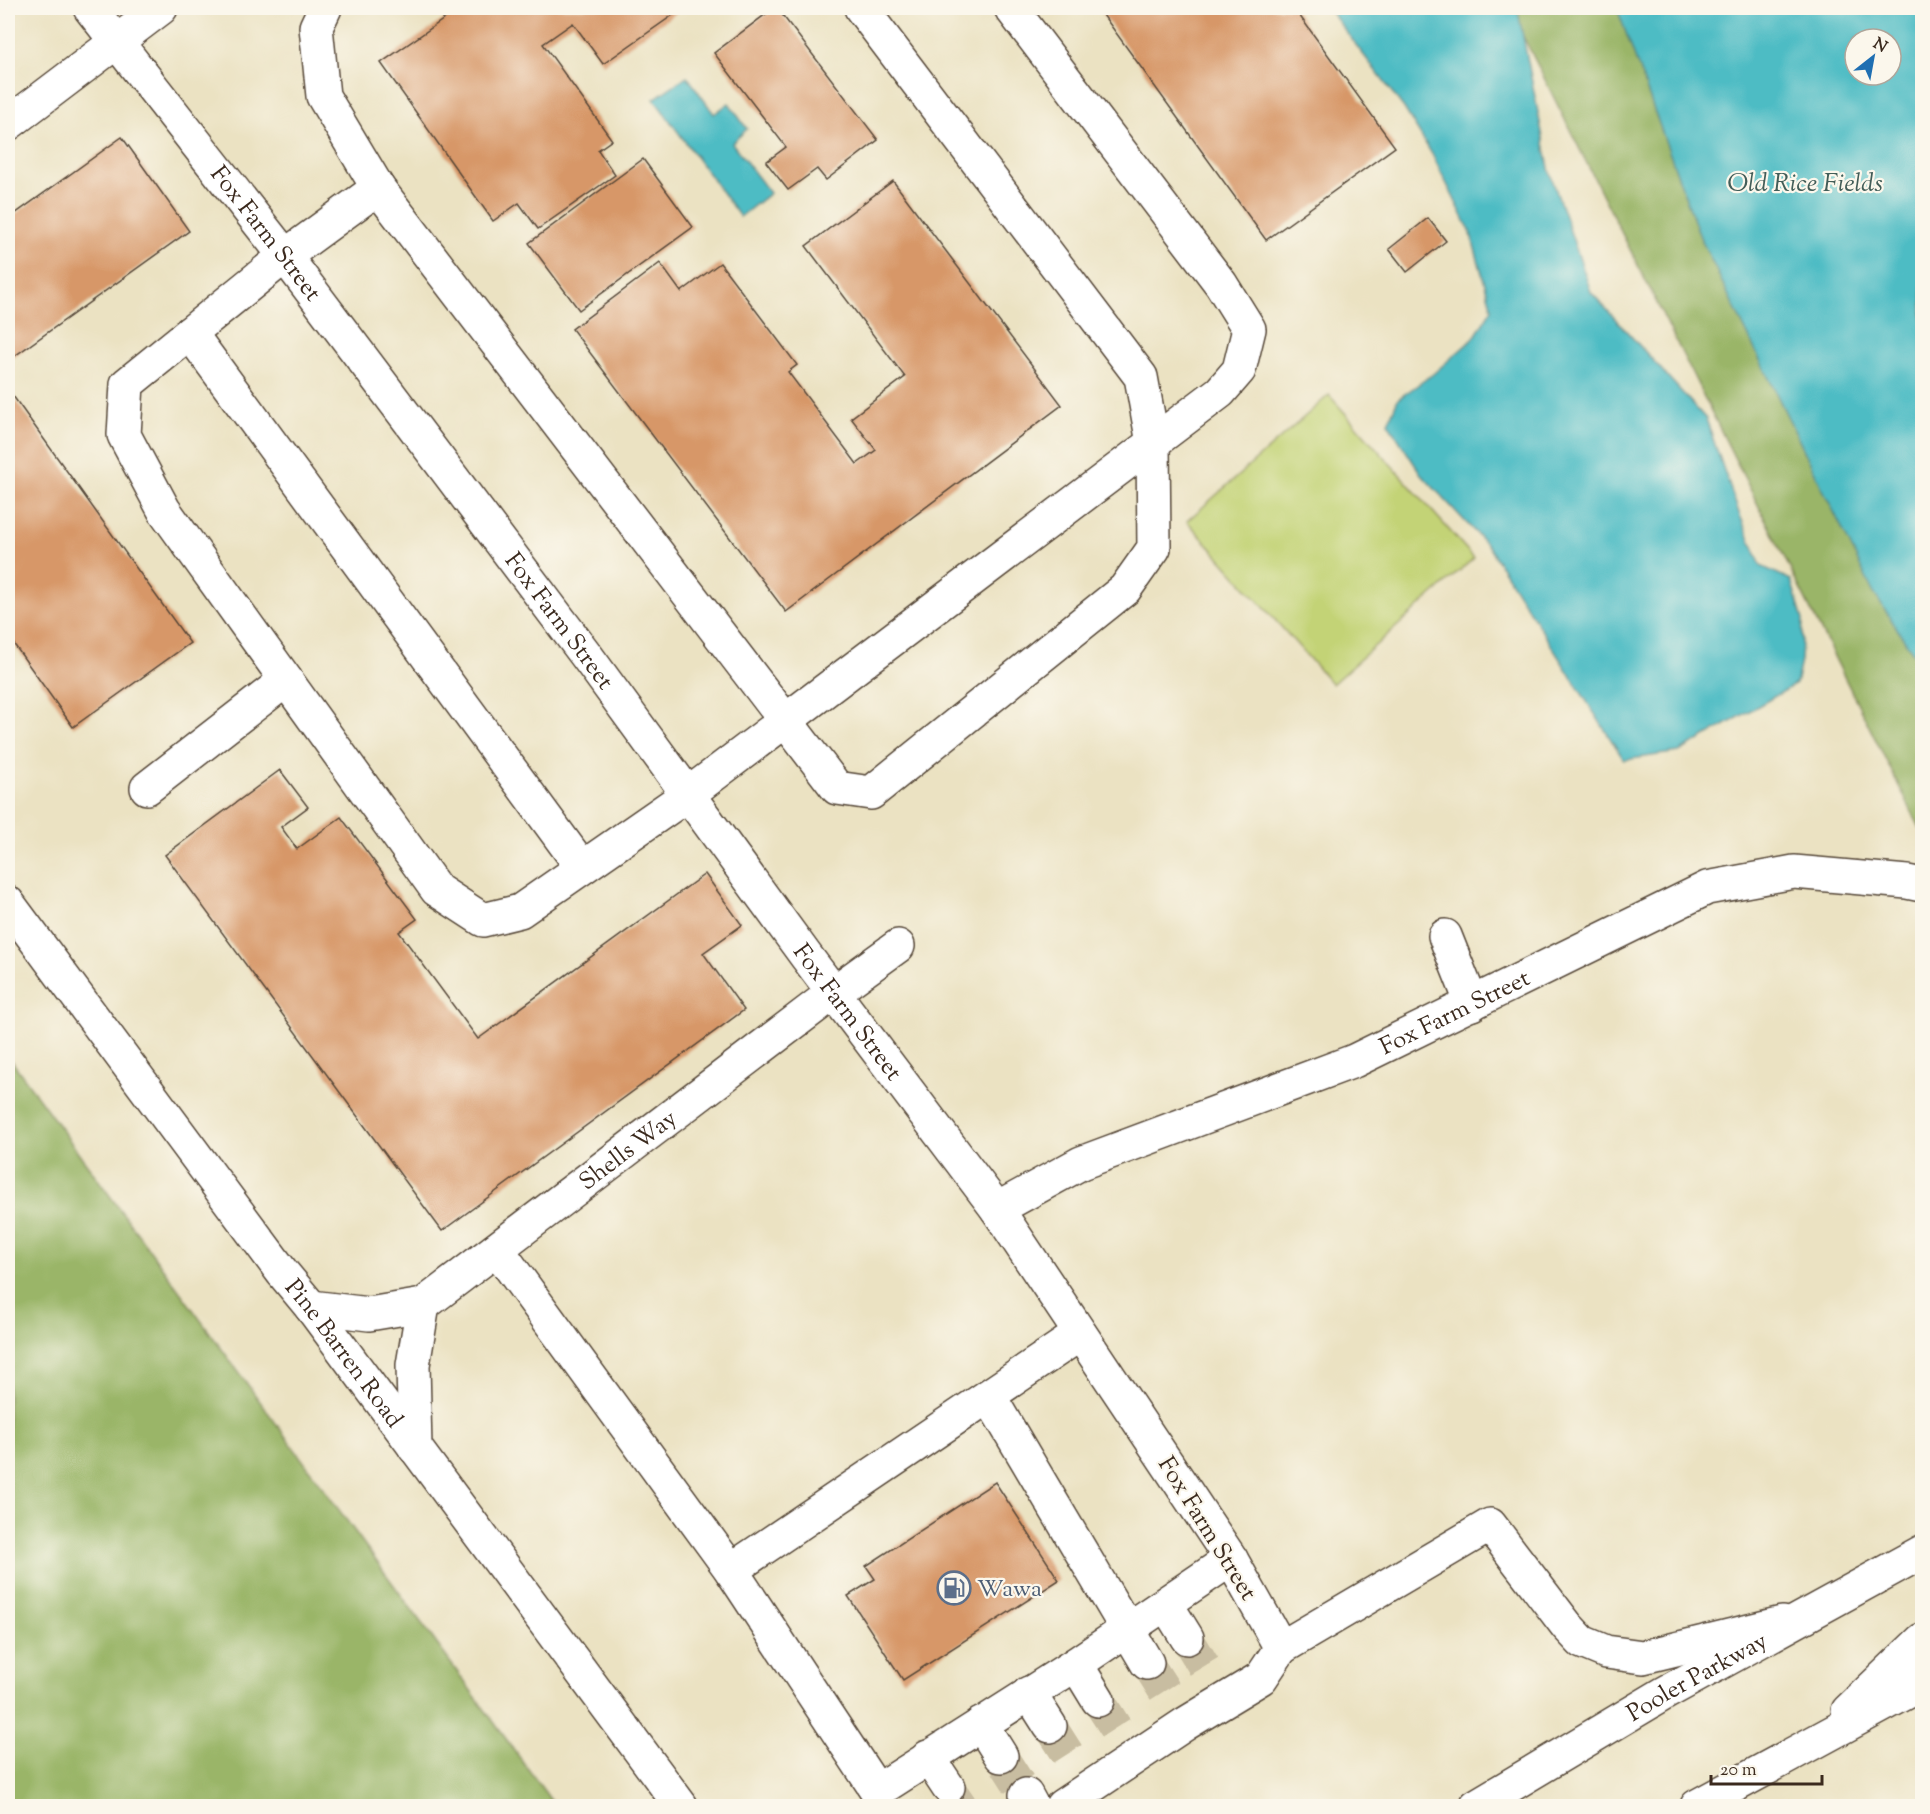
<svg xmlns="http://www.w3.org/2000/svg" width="1930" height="1814" font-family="'Sorts Mill Goudy',serif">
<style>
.green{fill:#c3d376;stroke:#7f7e4a;stroke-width:1.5}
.forest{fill:#9ab567;stroke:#6a7042;stroke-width:1.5;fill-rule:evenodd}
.water{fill:#4ebcc4;stroke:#447371;stroke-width:1.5;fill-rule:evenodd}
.building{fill:#d79767}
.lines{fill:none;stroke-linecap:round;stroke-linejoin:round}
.minor-tunnel{stroke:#c8bda1;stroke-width:33;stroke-dasharray:33 16;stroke-linecap:butt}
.minor-casing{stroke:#554637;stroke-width:36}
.major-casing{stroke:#554637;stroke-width:36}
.minor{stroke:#fff;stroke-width:33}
.major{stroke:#fff;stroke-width:33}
.labels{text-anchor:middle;stroke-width:4.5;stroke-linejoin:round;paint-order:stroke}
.street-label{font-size:24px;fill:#3b2a1e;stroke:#fbf7ec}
.service-label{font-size:24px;fill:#4e5e75;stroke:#fbf7ec;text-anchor:start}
.water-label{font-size:26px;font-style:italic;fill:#425d58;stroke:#fbf7ec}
</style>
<rect width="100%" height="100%" fill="#fbf7ec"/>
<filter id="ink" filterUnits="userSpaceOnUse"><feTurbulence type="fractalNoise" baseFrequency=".0167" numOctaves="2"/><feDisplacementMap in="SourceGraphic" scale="12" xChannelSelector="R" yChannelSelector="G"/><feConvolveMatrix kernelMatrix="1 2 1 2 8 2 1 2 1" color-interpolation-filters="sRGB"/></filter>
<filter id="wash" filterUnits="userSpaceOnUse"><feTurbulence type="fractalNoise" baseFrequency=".008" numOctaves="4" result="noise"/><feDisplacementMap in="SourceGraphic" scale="24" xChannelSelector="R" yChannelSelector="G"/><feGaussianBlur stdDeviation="1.35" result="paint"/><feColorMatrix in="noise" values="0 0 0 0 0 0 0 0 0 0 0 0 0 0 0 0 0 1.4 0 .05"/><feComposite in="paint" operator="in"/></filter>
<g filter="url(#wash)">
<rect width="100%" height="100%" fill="#ebe2c2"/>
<path class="green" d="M1329 395 1474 558 1332 684 1187 521Z"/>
<path class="forest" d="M1509 8H1922V832ZM1855 39H1891V75H1855Z
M8 1056 555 1806H8Z"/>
<path class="water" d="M1328 8H1515L1518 11 1550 173 1591 292 1706 419 1739 513 1761 566 1791 580 1803 620 1801 661 1796 684 1679 752 1624 760 1488 546 1421 474 1388 423 1398 399 1433 374 1474 338 1492 309 1470 231 1432 154 1404 108Z
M1617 8H1922V667L1873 592 1700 237ZM1855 39H1891V75H1855Z
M687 76 714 114 729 103 747 129 732 143 770 193 740 217 654 99Z"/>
<g id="blocks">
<path class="building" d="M460 8H683L603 64 573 23 543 44 612 140 598 150 615 175 538 229 519 203 493 221 381 63Z
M774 8H777L878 140 826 180 817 169 788 190 766 162 786 147 714 53Z
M1098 8H1294L1395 147 1266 240Z
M122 137 189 231 9 360 8 357V219Z
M643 159 693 227 579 310 529 243Z
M893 181 1062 405 786 612 572 329 660 263 681 292 720 263 797 365 788 372 857 464 876 450 851 418 905 377 806 246Z
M1428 218 1446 241 1407 272 1389 249Z
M8 389 190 643 73 727 8 636Z
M280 770 308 807 281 827 297 849 341 817 417 919 399 932 478 1039 705 874 742 925 703 953 744 1010 442 1231 165 855Z
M995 1482 1059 1580 903 1680 848 1596 875 1579 866 1566Z"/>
</g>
</g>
<g filter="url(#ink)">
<use href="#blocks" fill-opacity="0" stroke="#554637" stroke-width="1.5"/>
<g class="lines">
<path class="minor-tunnel" d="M1187 1638 1211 1678
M1147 1663 1171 1701
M1098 1700 1121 1736
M1050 1726 1075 1765
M1001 1756 1026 1795
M948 1787 961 1806"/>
<g class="minor-casing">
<g id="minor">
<path id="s1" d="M90 8 285 256 586 655 806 956 997 1209"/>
<path d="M325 8 316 27 323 96 378 188 285 256 127 384 124 435 164 510 437 890 483 920 520 911 687 795 1220 392 1239 370 1249 329 1221 284 1011 8"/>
<path d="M8 124 161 8"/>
<path d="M378 188 837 788 871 793 1125 589 1154 548 1153 443 1141 377 861 8"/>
<path d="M190 333 582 867"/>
<path d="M147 788 286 680"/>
<path d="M1445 936 1472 1004"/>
<path d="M497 1249 731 1570 877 1791 1076 1664 1231 1559"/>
<path id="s2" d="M311 1307 369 1314 423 1305 833 993 898 946"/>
<path d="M989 1396 1147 1663"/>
<path d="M415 1448 413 1365 423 1305"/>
<path d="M731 1570 1080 1334"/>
<path d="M1166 1604 1187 1638"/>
<path id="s3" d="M1782 1623 1643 1657 1606 1652 1582 1642 1567 1626 1490 1525 1281 1648 1231 1559 997 1209 1081 1163 1354 1061 1707 888 1794 872 1907 882 1922 885"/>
<path d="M1076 1664 1098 1700"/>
<path d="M1029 1693 1050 1726"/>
<path d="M981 1724 1001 1756"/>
<path d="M928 1757 948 1787"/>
<path d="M1026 1795 1032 1806"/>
<path d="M1062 1806 1185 1724 1261 1678 1281 1648"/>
</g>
</g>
<g class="major-casing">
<g id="major">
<path id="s4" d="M8 903 282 1272 311 1307 681 1806"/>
<path d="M1848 1711 1922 1640"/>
<path id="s5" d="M1476 1806 1665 1693 1922 1552"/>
<path d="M1697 1806 1922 1684"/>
</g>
</g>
<use href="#minor" class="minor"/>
<use href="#major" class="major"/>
</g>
</g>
<defs>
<g id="fuel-ring" transform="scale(1.725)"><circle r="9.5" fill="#fbf7ec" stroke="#5c6f8a" stroke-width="1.5"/><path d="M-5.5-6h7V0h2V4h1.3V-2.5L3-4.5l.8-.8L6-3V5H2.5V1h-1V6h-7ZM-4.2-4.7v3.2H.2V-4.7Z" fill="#5c6f8a"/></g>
</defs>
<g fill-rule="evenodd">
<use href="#fuel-ring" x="954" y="1588"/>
</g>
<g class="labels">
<g class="street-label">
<text dy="8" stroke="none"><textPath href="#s1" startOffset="286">Fox Farm Street</textPath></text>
<text dy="8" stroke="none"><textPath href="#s1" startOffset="772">Fox Farm Street</textPath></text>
<text dy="8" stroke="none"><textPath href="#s3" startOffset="1620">Fox Farm Street</textPath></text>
<text dy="8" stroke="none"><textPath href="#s1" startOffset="1258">Fox Farm Street</textPath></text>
<text dy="8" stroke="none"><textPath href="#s2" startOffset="370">Shells Way</textPath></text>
<text dy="8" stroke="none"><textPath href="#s4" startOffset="562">Pine Barren Road</textPath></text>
<text transform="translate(1208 1528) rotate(58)" y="8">Fox Farm Street</text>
<text dy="8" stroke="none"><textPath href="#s5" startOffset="256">Pooler Parkway</textPath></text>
</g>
<g class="service-label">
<text x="977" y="1596">Wawa</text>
</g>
<g class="water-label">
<text x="1805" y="191">Old Rice Fields</text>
</g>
</g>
<rect width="1930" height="1814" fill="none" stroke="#fbf7ec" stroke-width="30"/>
<g transform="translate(1873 57) rotate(31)"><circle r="28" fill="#fbf7ec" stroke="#aea59a" stroke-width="1.5"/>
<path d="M0-4.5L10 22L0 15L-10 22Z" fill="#1f6fb2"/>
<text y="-9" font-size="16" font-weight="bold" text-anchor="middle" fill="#3b2a1e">N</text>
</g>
<path d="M1711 1775v9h111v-9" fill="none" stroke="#3b2a1e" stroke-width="3"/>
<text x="1720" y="1775" font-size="18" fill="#3b2a1e" stroke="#fbf7ec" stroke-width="4.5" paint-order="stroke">20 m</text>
</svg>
